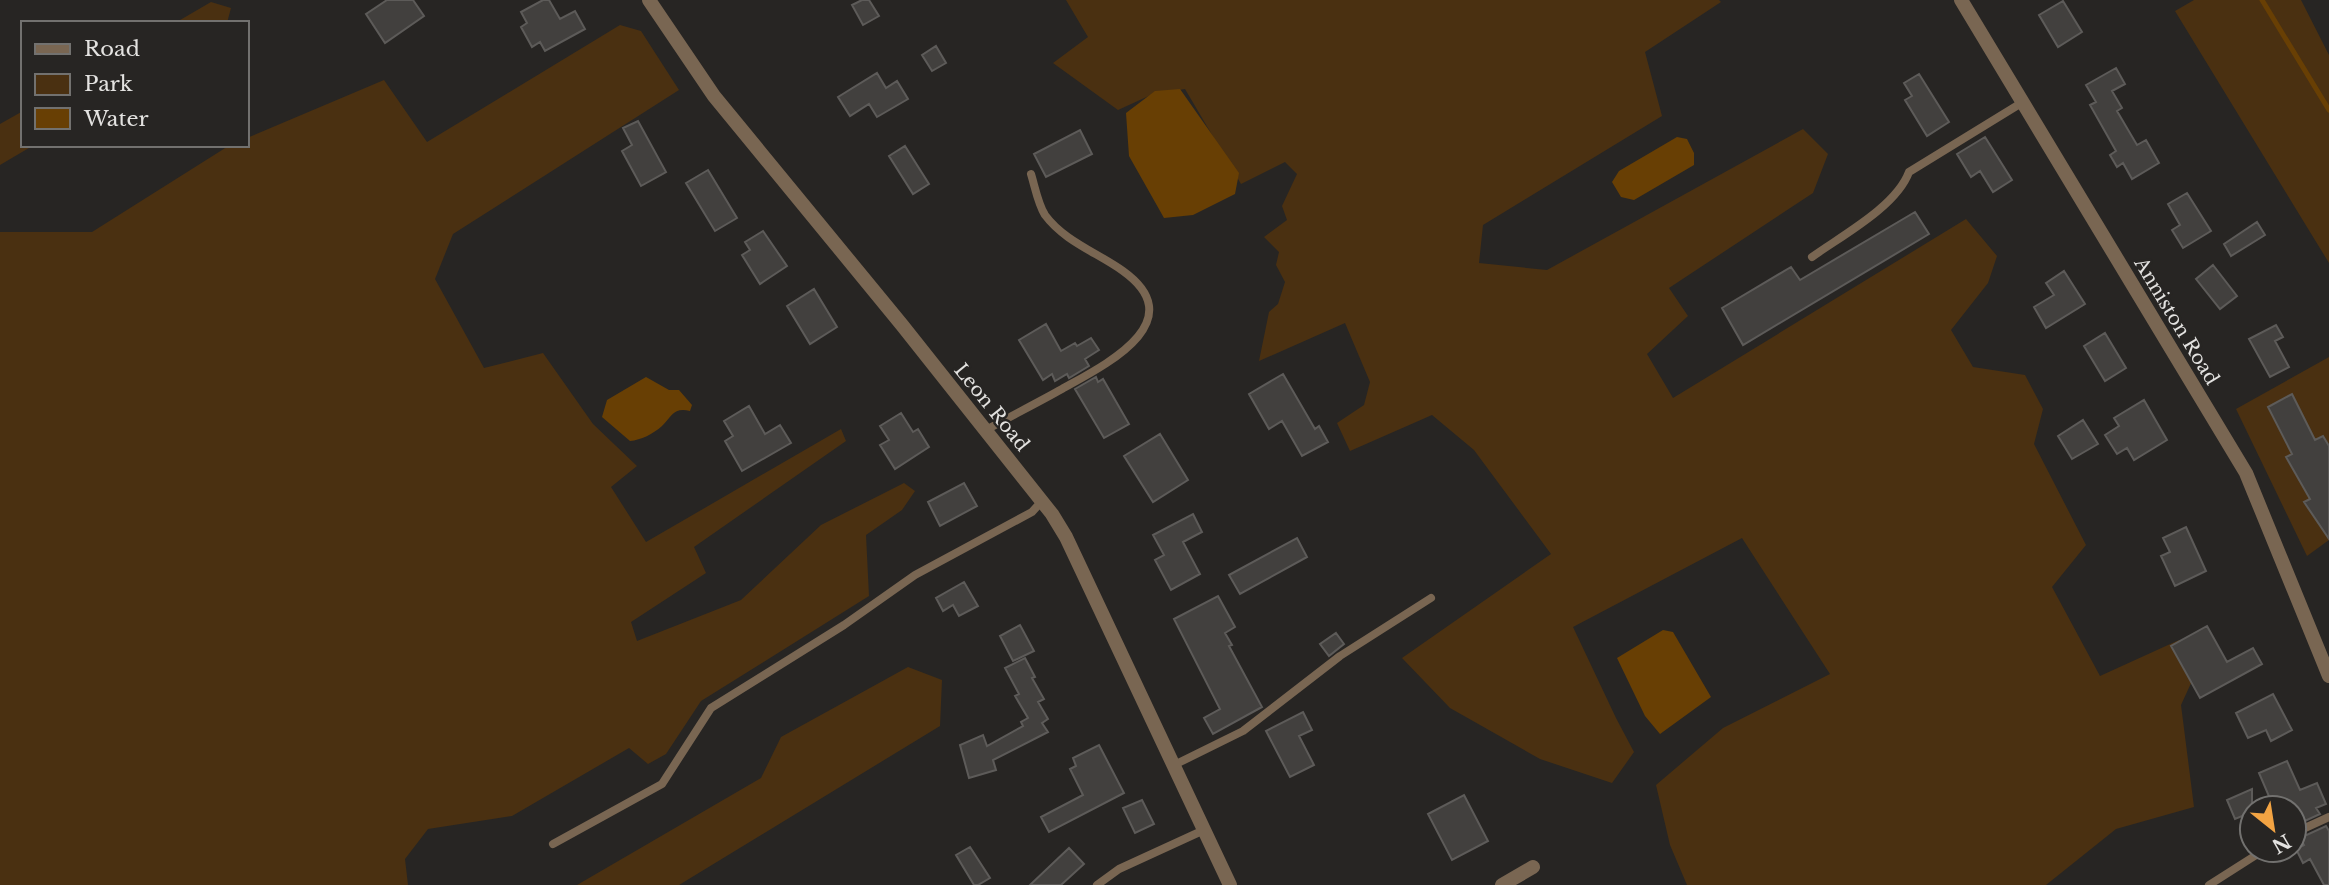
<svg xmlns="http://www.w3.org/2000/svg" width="2329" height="885" font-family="'Libre Baskerville',serif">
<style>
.green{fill:#4a3011}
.water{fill:#683f04}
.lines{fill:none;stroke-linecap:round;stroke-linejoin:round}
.stream{stroke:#683f04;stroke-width:5}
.building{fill:#42403e;stroke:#5d5b59;stroke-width:2}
.service{stroke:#796652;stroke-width:8}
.minor{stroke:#796652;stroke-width:14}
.tertiary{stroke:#796652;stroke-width:14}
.labels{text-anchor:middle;stroke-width:5;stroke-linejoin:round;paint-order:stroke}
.street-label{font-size:19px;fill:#e3e2e0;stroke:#272523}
</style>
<rect width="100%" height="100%" fill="#272523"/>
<path class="green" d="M1066 0H1719L1721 2 1645 52 1662 116 1483 225 1479 263 1547 270 1803 129 1828 154 1813 193 1669 288 1688 316 1647 354 1673 398 1966 219 1997 256 1988 283 1951 330 1973 367 2025 375 2043 409 2034 444 2086 545 2052 587 2100 676 2179 640 2192 681 2181 705 2194 807 2116 829 2046 885H1687L1670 845 1656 785 1723 728 1830 674 1742 538 1573 627 1616 718 1634 752 1612 783 1540 759 1450 708 1402 658 1551 554 1474 450 1432 415 1350 451 1337 423 1364 405 1370 382 1345 323 1259 361 1269 312 1278 304 1285 282 1276 265 1279 252 1264 237 1287 220 1282 206 1297 174 1285 162 1241 184 1185 89 1153 94 1118 110 1053 63 1088 37Z
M2194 0H2301L2329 55V263L2175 11Z
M211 2 231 8 227 23H175Z
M620 25 641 31 679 90 453 234 435 279 484 368 543 353 593 424 637 466 611 487 646 542 841 429 846 441 694 547 706 573 631 622 637 641 741 600 821 525 904 483 915 491 902 510 866 535 869 596 701 701 666 754 648 764 629 748 512 816 428 829 405 859 408 885H0V232H92L230 145H247V138L384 80 427 142Z
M23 111V145H34L0 165V124Z
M2329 357V540L2307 556 2236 409Z
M908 667 942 680 940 726 679 885H577L761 778 781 737Z"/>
<path class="water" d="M1180 89 1239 173 1235 194 1193 215 1164 218 1129 156 1126 113 1155 91Z
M1677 137 1687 139 1694 153V165L1634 200 1621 197 1612 182 1619 171Z
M646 377 669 390H679L692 405 690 411C674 407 672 416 662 426 653 434 641 440 630 441L602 417 607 400Z
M1663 630 1673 632 1711 697 1660 734 1645 716 1617 658Z"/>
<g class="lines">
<path class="stream" d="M2262 0 2329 110"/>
</g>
<path class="building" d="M387 0H413L424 16 385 43 366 14Z
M543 0H549L560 19 575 11 585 29 545 51 540 42 532 47 521 27 527 23 521 12Z
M862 0H869L879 16 863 25 852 5Z
M2063 1 2082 32 2058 47 2039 15Z
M936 46 946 63 932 71 922 55Z
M2116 68 2125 84 2112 91 2122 108 2117 111 2137 145 2146 140 2159 163 2132 179 2123 163 2117 167 2110 155 2116 151 2090 105 2096 102 2086 85Z
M877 73 886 88 897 81 908 99 877 117 869 104 850 116 838 97Z
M1919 74 1949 122 1927 136 1905 100 1912 96 1904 83Z
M638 121 666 172 641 186 622 151 632 145 623 128Z
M1080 130 1092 154 1046 177 1034 154Z
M1985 137 2012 180 1993 192 1980 171 1971 177 1957 154Z
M905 146 929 184 913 194 889 156Z
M708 170 737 218 715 231 686 183Z
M2187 193 2211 231 2183 248 2172 230 2180 225 2168 204Z
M1915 212 1929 234 1743 345 1722 308 1791 267 1800 280Z
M2257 222 2265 235 2231 256 2224 244Z
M763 231 787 266 760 284 742 255 750 250 745 242Z
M2213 265 2237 296 2220 309 2196 279Z
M2064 271 2085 304 2046 328 2034 307 2054 295 2046 283Z
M814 289 837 327 810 344 787 306Z
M1046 324 1061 351 1075 343 1077 346 1091 338 1099 350 1085 359 1089 366 1069 378 1067 374 1055 381 1052 374 1043 380 1019 340Z
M2276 325 2283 337 2275 341 2289 367 2270 377 2249 339Z
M2105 333 2126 368 2105 381 2084 346Z
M1283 374 1315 429 1319 426 1328 442 1302 456 1282 421 1269 429 1249 394Z
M1096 377 1098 382 1103 379 1129 424 1104 438 1075 389Z
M2292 394 2315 440 2323 436 2329 446V539L2304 502 2310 499 2286 457 2292 454 2268 407Z
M2144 400 2167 440 2134 460 2127 448 2117 454 2105 435 2119 426 2114 418Z
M749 406 765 434 780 425 791 443 742 471 725 441 733 436 724 421Z
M901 413 913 432 918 429 929 447 895 469 880 445 889 440 880 426Z
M2083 420 2098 444 2072 459 2058 436Z
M1160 434 1188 480 1153 502 1124 456Z
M964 483 977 506 940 526 928 502Z
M1193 514 1202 532 1183 542 1200 574 1171 590 1155 560 1164 555 1153 535Z
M2186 527 2206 571 2175 586 2161 556 2170 552 2163 538Z
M1297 538 1307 557 1240 594 1229 575Z
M964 582 978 606 959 616 953 605 943 611 936 598Z
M1218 596 1235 627 1225 633 1232 645 1229 646 1262 707 1213 734 1204 718 1220 709 1174 619Z
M1020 625 1034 651 1013 661 1000 636Z
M2207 626 2227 662 2253 648 2262 664 2200 698 2171 646Z
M1336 633 1344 644 1329 656 1320 644Z
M1025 658 1035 677 1032 678 1044 699 1038 702 1048 719 1042 723 1048 732 993 760 996 770 969 778 960 745 983 735 987 746 1023 726 1021 722 1028 718 1015 696 1019 694 1005 668Z
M2273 694 2292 730 2271 741 2266 730 2248 738 2236 713Z
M1303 712 1312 730 1299 736 1314 765 1290 777 1266 731Z
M1099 745 1124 793 1049 832 1041 817 1083 795 1070 769 1076 766 1073 758Z
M2287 761 2300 790 2317 783 2326 804 2316 808 2320 814 2294 826V808H2274L2259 773Z
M2252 789V812L2235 819 2227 800Z
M1464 795 1488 841 1452 860 1428 814Z
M1142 800 1154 824 1135 833 1123 808Z
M2326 826 2329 831V885H2324L2310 859 2303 863 2296 849 2304 845 2300 838Z
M970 847 990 878 978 885H974L956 855Z
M1069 848 1084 864 1061 885H1030Z"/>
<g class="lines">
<path class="service" d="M1812 257C1841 236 1896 207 1909 172L2023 102
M986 430C1011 416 1037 403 1062 389 1103 366 1194 322 1123 271 1098 253 1064 241 1045 215 1038 204 1035 187 1031 174
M1174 765 1243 731 1340 656 1431 598
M2294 833 2329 817
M553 844 662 784 711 708 844 625 915 575 1032 512 1042 501
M1097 885 1119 869 1204 830
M2209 885 2264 850"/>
<path class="minor" d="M649 0 714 96 902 325 1052 514 1066 537 1230 885
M1502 885 1533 867"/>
<path class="tertiary" d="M1961 0 2246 473 2329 676"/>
</g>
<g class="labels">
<g class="street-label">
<text transform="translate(2177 321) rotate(59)" y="7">Anniston Road</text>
<text transform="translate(992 407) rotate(51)" y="7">Leon Road</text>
</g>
</g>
<rect x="21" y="21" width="228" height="126" fill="#272523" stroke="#72716f" stroke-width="2"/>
<rect x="35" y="44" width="35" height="10" fill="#796652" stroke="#72716f" stroke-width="2"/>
<text x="84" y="56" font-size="21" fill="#e3e2e0">Road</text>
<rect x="35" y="74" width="35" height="21" fill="#4a3011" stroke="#72716f" stroke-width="2"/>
<text x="84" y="91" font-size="21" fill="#e3e2e0">Park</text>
<rect x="35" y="108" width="35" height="21" fill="#683f04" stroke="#72716f" stroke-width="2"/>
<text x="84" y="126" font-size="21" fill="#e3e2e0">Water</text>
<g transform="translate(2273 829) rotate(150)"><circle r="33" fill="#272523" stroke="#72716f" stroke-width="2"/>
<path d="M0-5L12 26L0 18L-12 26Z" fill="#f3a443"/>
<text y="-10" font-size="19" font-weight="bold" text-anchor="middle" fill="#e3e2e0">N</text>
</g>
</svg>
